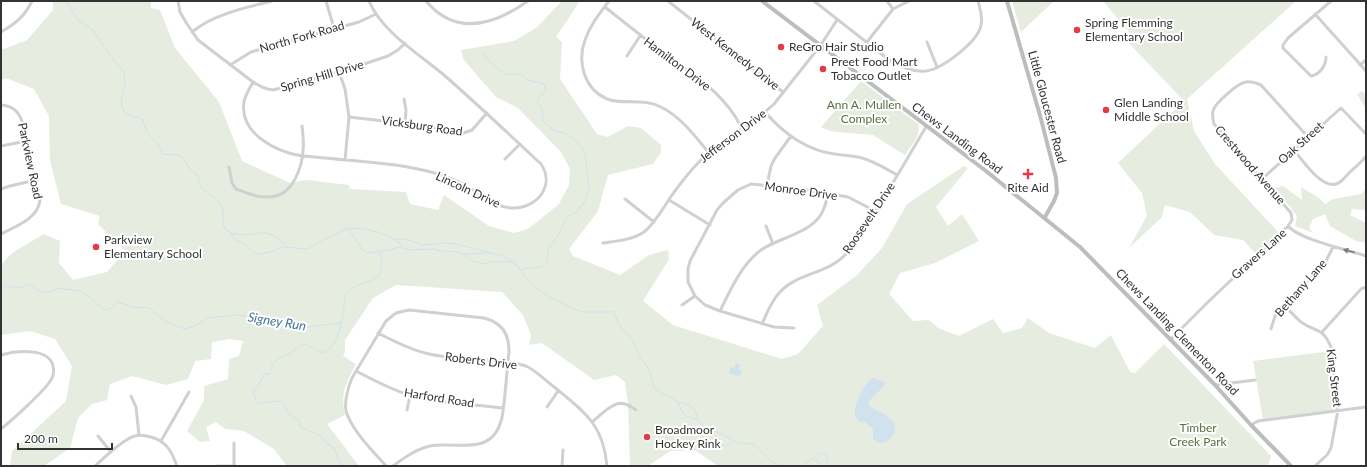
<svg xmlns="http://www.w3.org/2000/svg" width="1367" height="467" font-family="Lato,sans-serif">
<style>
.green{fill:#e6ecdf}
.water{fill:#cfe2ee}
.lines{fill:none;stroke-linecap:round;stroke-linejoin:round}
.stream{stroke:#cfe2ee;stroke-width:1}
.street{stroke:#d0d0d0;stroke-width:3}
.secondary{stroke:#bdbdbd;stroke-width:4}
.oneway{fill:#7a7a7a}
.poi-dot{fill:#e63946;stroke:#fff;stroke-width:1.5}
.labels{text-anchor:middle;stroke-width:4;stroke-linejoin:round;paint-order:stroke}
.poi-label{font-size:12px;fill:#333;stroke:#fff;text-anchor:start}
.street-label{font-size:12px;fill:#333;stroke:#fff}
.park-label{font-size:12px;fill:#56703f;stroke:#fff}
.water-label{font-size:13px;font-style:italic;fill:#3f7597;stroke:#fff}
</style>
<rect width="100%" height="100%" fill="#fff"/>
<path class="green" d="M53 1H151V8L160 10 175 48 219 102 242 161 290 183 306 180 349 185 350 189 406 192 410 204 438 210 444 195 489 226 514 233 528 229 559 204 569 185 570 169 561 152 518 108 496 97 463 59 461 50 514 41 536 28 562 1H580L556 37 562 42 560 79 597 134 608 137 628 126 641 128 661 145V152L653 164 608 175 598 211 569 249 573 256 620 275 649 255 668 250 669 259 643 301 673 325 782 359 798 354 823 326 817 305 857 275 882 248 907 204 964 166 968 168 936 207 948 226 962 214 979 241 935 263 900 273 889 294 913 321 929 320 938 328 959 336 993 319 1003 333 1022 328 1028 318 1049 333 1095 348 1111 335 1130 372 1135 373 1164 344 1271 456 1268 466H718L689 446 684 451H670L648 466H630L628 403 625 382 616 375 594 380 542 343 529 345 531 335 523 315 502 292 396 285 373 298 345 340V352L343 356 356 364C346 384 340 392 345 415L327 424 359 466H287L274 449 244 431 225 429 216 422 206 427 210 441 200 442 187 431 204 400V386L228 379 229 359 239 356 243 341 229 339 212 342 211 359 195 361 188 379 166 385 132 376 110 384 107 400 92 404 78 418 70 448 44 466H10L12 451 66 401 72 366 55 339 30 331 1 335V265L12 253 44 234 60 241 59 263 73 280 107 272 125 251 98 224 100 216 61 204 50 160 49 116 34 89 6 78 1 80V50L27 40 53 10Z
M1012 1H1054L1021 32Z
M1103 1H1296L1187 99 1194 131 1215 164 1279 233 1256 254 1243 240 1214 235 1190 212 1165 205 1162 217 1129 248 1147 216 1142 193 1118 163 1184 101 1125 39 1130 33Z
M861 81 918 124C922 135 911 146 905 155L873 135 838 132 830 131 821 127Z
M1362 91 1366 95V109L1357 94Z
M1283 186 1302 200 1301 187 1319 198 1325 204 1333 199 1362 194 1366 188V210L1352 209 1350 215 1366 223V243L1356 241 1330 226 1325 214 1313 219 1309 228 1313 233 1295 226 1297 216 1275 188Z
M1331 351 1338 410 1263 420 1253 361Z"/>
<path class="water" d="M736 363 740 365 739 369 742 371 740 377 729 373 731 367 734 368Z
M873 378 883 381 885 385 869 401V406C876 411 887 414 893 421 900 430 888 447 877 442 870 439 875 433 872 428 870 426 867 424 865 422H860C858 420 856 418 855 414 854 405 864 382 873 378Z"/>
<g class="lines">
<path class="stream" d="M66 1 78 20 93 30 109 54 124 72 125 82 121 102 124 111 129 115 142 119 148 134 157 143 163 154 179 155C184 158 186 163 189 167 191 171 196 172 198 176 199 181 198 184 202 188 209 195 218 197 222 207 225 214 221 222 225 229 240 241 255 230 270 234 278 236 282 243 288 247
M482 52 488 60 505 74H521L528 80 544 84 545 86V92L539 97 537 102 542 108 543 121 555 131 567 134 576 141 585 152 589 188 585 201 576 213 569 216 565 220 558 236 548 249 547 263C534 272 530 265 520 270
M348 228 362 249 367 253 390 250 399 247 410 250 433 249 447 252 452 251 462 254 492 253
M231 233 235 240 246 245 255 254H259L270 252 283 247 308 249 323 240 348 228 364 229 378 232 398 241 402 247
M394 239H406L422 245 446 243 457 244 503 256 516 264 526 278 539 290 553 299 582 312H614L620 326 633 340 640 358 649 369 653 384 655 389 678 402 683 413 687 416 697 420 706 428 720 433 738 443 752 444 756 446 771 461 781 466
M463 254 470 260 484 264 492 262H512
M1 288 5 286 20 288 29 284 32 285 37 290 44 292H50L59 288 79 291 87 295 103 309C111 312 112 305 118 302L133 307 149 308 166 322 185 329 195 326 208 318 235 315 271 318 295 325 307 327 341 323
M678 402C689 404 697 407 697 419
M705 427C706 432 706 437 708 441 714 448 727 447 733 442
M814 459 824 466
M346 466 341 464 333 447 327 444 322 437 300 426V421C296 418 289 415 287 411 285 408 285 404 282 402 279 400 263 402 259 404L256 402 253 391 259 386V383L261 381 264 374H269L272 371V364C278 358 286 356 293 351 296 349 299 345 303 345 312 343 319 358 328 350 339 342 342 321 344 308 344 303 344 297 347 293 363 275 388 290 380 252
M803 466 819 453H822L827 456V466"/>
<path class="street" d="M178 1 180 12 187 24 198 40 253 82 262 87 268 89 273 90 288 86 358 66 388 56 398 50 405 43
M326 1 334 28
M426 1C456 37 494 25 528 1
M609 1C600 13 590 25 585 40 577 62 584 89 607 99 623 105 644 98 661 107 681 117 695 136 709 153
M668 1 783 92
M814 1 893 63C904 68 914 72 926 71 942 69 978 42 981 25 983 16 980 9 978 1
M887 1 893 9
M605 7C625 23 645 39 665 54 696 77 724 93 742 128
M1315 14 1366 71
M1 32C15 24 25 16 32 1
M192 32C214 14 245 8 272 1
M867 42 893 9 909 1
M927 42 937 67
M627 56 640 36
M1326 57C1326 66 1319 75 1311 76L1283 48V45L1288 38 1331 1
M230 65 251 52 359 22 376 14
M1360 65 1366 60
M339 72 345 89 349 117 345 160
M253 82C250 88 245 95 244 102 239 134 277 152 302 156 321 157 339 160 357 161 387 164 415 166 444 176 453 179 463 184 471 189 485 197 498 209 515 208 538 207 555 185 541 164 509 134 477 104 444 75 419 54 382 32 369 1
M404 99 406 110 405 122
M1 105C13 106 18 111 22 121L40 200C38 219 16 226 1 234
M765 112C778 127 796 142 815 149 825 154 845 155 858 157 872 160 885 168 897 175
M349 117 428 126 461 134 472 130 487 113
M1 146 27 141
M1294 150C1302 160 1322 189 1336 184 1341 183 1345 177 1348 174 1354 168 1361 163 1366 156
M505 159 520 144
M229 167 232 183 236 189C249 194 261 199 275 196 293 193 302 167 303 151 304 142 303 134 302 126
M1262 179 1341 108 1366 134
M767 185 771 166 775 158 791 136
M1 189 10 186 36 180
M625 199 654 222
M669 200 710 225
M766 226 773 244
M1288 226C1298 239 1348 250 1366 256
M603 243C617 241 632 240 644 232 656 222 663 208 672 195 680 184 689 172 699 162 721 139 751 126 774 104L820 46 837 20
M682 305 695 296
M1285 306C1290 311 1295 317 1301 322 1316 333 1322 326 1331 347L1338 410 1331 448 1327 455 1315 466
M720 311C731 289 741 265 761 250 779 237 816 233 824 208 826 204 827 198 828 193
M762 324C767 313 771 301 780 292 797 273 827 274 845 255 853 247 858 237 864 228 887 195 906 160 926 127
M794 328 774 327 720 311 705 305 695 296 688 282V269L690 261 717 210 723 203 738 190 751 184 796 188 848 197 875 211
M1271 329 1275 316 1326 261 1333 247
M1322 332 1361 289 1366 287
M378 333C395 342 411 350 429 354 460 361 495 357 526 366 535 370 545 380 553 386 584 412 603 423 607 466
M1170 340 1208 302 1288 226 1292 220 1291 213 1214 124C1213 120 1212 115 1213 111 1215 103 1238 83 1246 82 1251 81 1256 83 1261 85L1308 137
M1 355C15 351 49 347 53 366 54 371 54 374 52 378 47 389 11 421 1 429
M356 371C373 380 390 389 409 395 437 404 474 404 503 408
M1215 385 1255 380
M131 396 136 407 139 435
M547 407 558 391
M407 410 410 396
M592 422C601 415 614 400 625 404 629 405 633 408 636 410
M1251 425 1258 421 1366 407
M98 436 111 452
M161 441 189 392
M95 466C104 458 124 438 135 436 141 434 148 436 154 438 168 443 172 453 177 466
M216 466H235
M234 466V443
M386 466C373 451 352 431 346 411 344 400 348 388 352 378L386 321 396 313 409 310 484 318C502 323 509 333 509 352 507 369 506 386 504 403 503 409 503 416 501 421 491 457 455 441 430 446 416 449 404 458 393 466
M562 466 563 450"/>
<path class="secondary" d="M762 1 986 171 1080 247 1215 385 1251 425 1291 466
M1007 1 1041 119 1056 178 1057 193 1054 201 1045 217"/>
</g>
<defs><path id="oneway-solid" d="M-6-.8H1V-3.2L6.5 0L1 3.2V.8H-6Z"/></defs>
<use class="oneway" href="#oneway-solid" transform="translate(1349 251) rotate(-165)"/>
<g class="poi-dot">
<circle cx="1077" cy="30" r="4"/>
<circle cx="781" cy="47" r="4"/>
<circle cx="823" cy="69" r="4"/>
<circle cx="1106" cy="110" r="4"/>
<path d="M1026 168h4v4h4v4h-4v4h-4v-4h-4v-4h4z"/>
<circle cx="96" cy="247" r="4"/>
<circle cx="647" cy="437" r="4"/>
</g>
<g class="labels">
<g class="poi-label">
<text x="1085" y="27">Spring Flemming<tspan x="1085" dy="14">Elementary School</tspan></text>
<text x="789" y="51">ReGro Hair Studio</text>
<text x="831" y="66">Preet Food Mart<tspan x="831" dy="14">Tobacco Outlet</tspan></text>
<text x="1114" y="107">Glen Landing<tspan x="1114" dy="14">Middle School</tspan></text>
<text x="1028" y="192" text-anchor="middle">Rite Aid</text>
<text x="104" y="244">Parkview<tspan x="104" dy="14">Elementary School</tspan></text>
<text x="655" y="434">Broadmoor<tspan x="655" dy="14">Hockey Rink</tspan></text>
</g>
<g class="street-label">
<text transform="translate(302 37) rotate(-16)" y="4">North Fork Road</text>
<text transform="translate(735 54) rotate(38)" y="4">West Kennedy Drive</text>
<text transform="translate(677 64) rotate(37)" y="4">Hamilton Drive</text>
<text transform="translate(322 76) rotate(-16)" y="4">Spring Hill Drive</text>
<text transform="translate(1047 107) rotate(75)" y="4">Little Gloucester Road</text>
<text transform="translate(422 126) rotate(8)" y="4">Vicksburg Road</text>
<text transform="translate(733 136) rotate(-37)" y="4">Jefferson Drive</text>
<text transform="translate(957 138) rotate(37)" y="4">Chews Landing Road</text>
<text transform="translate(1301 143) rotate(-42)" y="4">Oak Street</text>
<text transform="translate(30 161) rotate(78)" y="4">Parkview Road</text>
<text transform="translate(1250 165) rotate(49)" y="4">Crestwood Avenue</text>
<text transform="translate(468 190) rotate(25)" y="4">Lincoln Drive</text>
<text transform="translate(801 191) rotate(8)" y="4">Monroe Drive</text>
<text transform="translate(869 218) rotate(-56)" y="4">Roosevelt Drive</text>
<text transform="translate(1259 254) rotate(-42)" y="4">Gravers Lane</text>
<text transform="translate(1301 288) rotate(-49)" y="4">Bethany Lane</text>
<text transform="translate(1177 332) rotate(46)" y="4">Chews Landing Clementon Road</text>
<text transform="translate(481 361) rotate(7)" y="4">Roberts Drive</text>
<text transform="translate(1334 378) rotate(83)" y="4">King Street</text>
<text transform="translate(439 398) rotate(9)" y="4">Harford Road</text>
</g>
<g class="park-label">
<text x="864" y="109">Ann A. Mullen<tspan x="864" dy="14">Complex</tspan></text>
<text x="1198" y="432">Timber<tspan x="1198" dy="14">Creek Park</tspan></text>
</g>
<g class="water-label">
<text transform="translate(277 321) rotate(9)" y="5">Signey Run</text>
</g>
</g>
<rect width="1367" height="467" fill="none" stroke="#333333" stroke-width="4"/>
<path d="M18 443v6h94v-6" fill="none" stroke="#333333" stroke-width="2"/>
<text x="24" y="443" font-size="12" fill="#333333" stroke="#ffffff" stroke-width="3" paint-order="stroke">200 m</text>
</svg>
